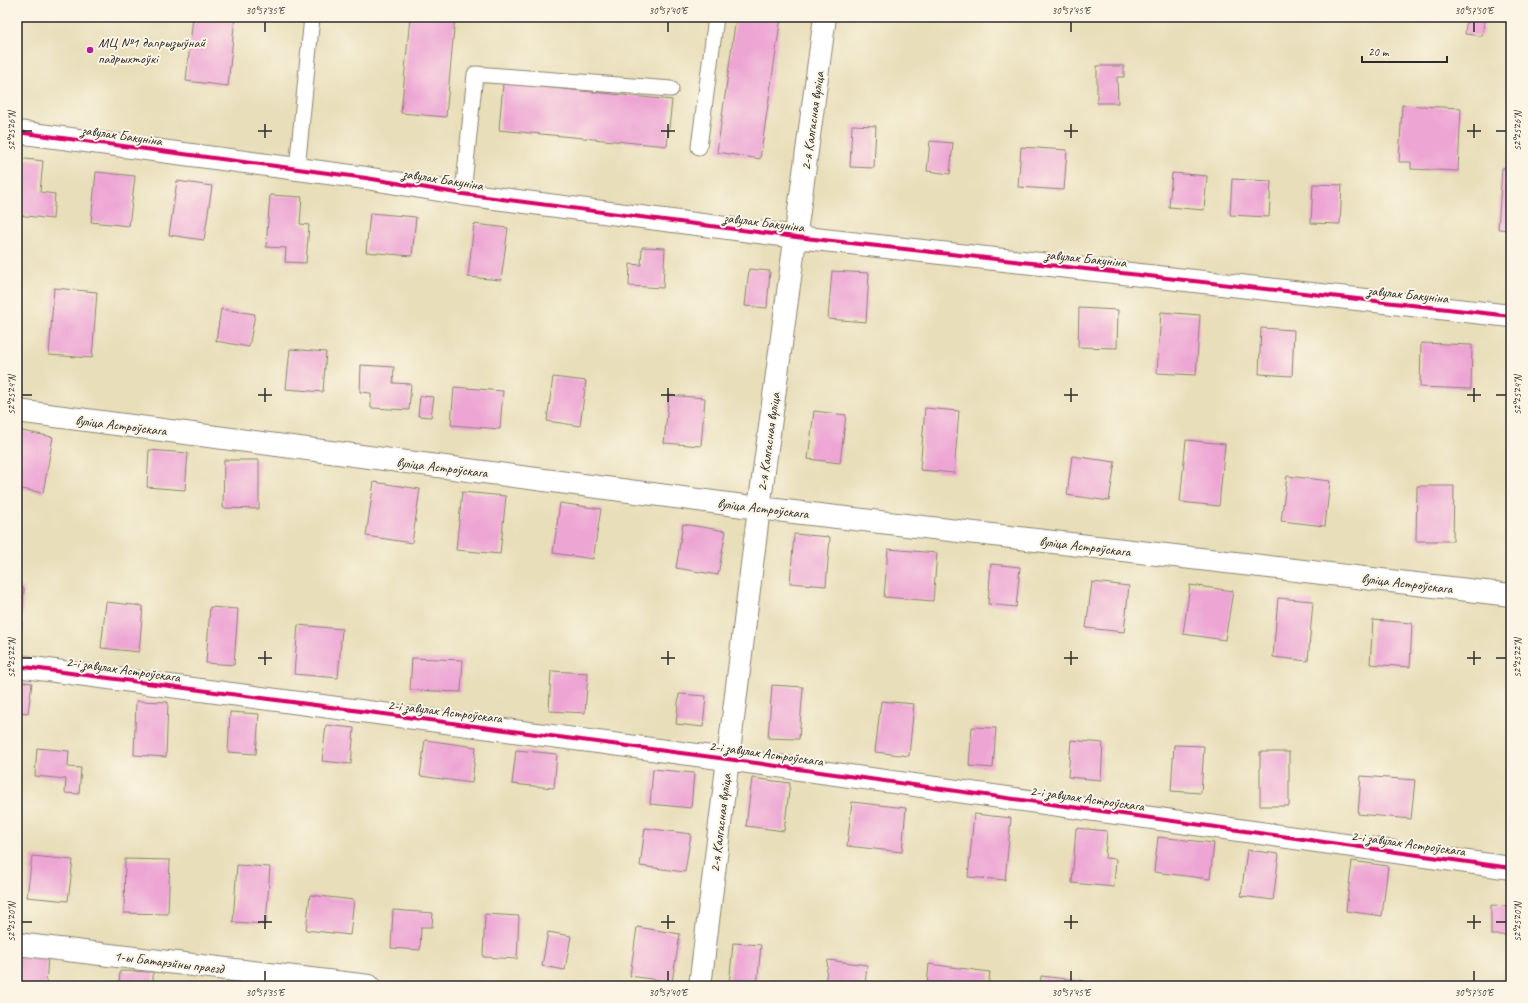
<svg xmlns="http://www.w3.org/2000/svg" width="1528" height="1003" font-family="Caveat,sans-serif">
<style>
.building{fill:#eda5d4}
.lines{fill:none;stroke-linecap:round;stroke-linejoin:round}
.service-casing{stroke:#8a8472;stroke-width:17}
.minor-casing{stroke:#8a8472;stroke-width:24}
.service{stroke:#fff;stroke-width:15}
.minor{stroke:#fff;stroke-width:22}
.cycleway-casing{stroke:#fcf5e5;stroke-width:6}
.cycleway{stroke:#d6006c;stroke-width:4}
.ticks{fill:none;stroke:#2b2b2b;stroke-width:1.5}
.poi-dot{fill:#b5179e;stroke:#fcf5e5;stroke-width:1.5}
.labels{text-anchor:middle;stroke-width:4;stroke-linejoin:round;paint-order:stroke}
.poi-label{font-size:14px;fill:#2b2b2b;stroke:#fcf5e5;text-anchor:start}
.street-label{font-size:14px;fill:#2b2b2b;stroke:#fcf5e5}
.neatline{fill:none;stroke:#2b2b2b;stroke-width:1.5}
.ticks-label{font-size:10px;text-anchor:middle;fill:#2b2b2b}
</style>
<rect width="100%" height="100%" fill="#fcf5e5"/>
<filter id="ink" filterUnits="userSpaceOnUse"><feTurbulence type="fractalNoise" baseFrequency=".025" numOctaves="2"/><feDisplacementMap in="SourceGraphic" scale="8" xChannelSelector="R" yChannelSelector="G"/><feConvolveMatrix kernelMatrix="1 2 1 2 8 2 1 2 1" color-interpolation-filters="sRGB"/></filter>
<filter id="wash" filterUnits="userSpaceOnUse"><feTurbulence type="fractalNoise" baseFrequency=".012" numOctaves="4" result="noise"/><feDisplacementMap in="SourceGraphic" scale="16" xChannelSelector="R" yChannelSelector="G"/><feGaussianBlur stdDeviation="0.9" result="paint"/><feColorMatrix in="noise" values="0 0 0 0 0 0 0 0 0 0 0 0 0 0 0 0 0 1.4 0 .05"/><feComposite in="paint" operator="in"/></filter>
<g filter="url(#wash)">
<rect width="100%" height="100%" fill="#e8deb9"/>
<g id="blocks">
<path class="building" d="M193 17H235L228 86 186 81Z
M410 17H455L446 117 401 113Z
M736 17H781L760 159 717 152Z
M1467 17H1485L1482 36 1465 34Z
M1097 66H1124V77H1117L1118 103H1097Z
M503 83 672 100 667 146 499 130Z
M1402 105 1461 108 1458 171 1411 169V162H1399Z
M852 125 876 126 874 168 850 167Z
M930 141 953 143 950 174 927 171Z
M1021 147 1067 150 1064 190 1018 187Z
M17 158 43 161 40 192 55 194 53 219 17 215Z
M1502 168H1511V230L1498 229Z
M96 172 135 176 129 226 91 222Z
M1172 173 1207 176 1204 210 1169 207Z
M1232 179 1271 181 1269 217 1230 215Z
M177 181 212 186 204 240 169 235Z
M1313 184 1342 185 1340 224 1311 223Z
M270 195 302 197 300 224 309 225 306 263 285 262 286 248 266 247Z
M370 213 416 217 412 256 366 252Z
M474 224 508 228 501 280 468 277Z
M642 247 665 248 663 288 629 286 630 264 641 265Z
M749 269 770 271 767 308 745 306Z
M832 271 869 273 866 322 828 319Z
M54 288 97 292 92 358 49 355Z
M1079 308 1118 310 1117 348 1078 347Z
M221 309 255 314 249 347 216 341Z
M1161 312 1200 315 1196 375 1157 373Z
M1261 328 1294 330 1292 376 1259 374Z
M1421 343 1472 345 1471 389 1420 387Z
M290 349 326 352 323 392 286 389Z
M361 365 394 367 393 383 411 384 409 410 371 408V393L360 392Z
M553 377 586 381 580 426 547 421Z
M454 387 503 391 500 429 451 425Z
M669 395 705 398 701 446 664 443Z
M420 396 434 397 431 417 418 416Z
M925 408 959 411 954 473 920 470Z
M814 411 846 415 840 463 808 459Z
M17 430 53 437 43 493 17 488Z
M1186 440 1225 444 1219 506 1180 502Z
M149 450 188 453 185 490 147 487Z
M1072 456 1115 462 1109 501 1067 495Z
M224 460H259V509L223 508Z
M1287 476 1330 481 1325 526 1281 521Z
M374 482 420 489 412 543 366 536Z
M1417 486H1454L1453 541H1416Z
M462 492 506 496 500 554 456 550Z
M560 503 601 509 593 559 553 553Z
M683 524 726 531 718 575 676 568Z
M794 534 830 537 826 586 790 583Z
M888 549 937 553 933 601 884 597Z
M991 564 1020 567 1016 607 988 604Z
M1092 582 1129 586 1124 632 1086 628Z
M1190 585 1233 591 1225 640 1183 634Z
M17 587 24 588 21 637H17Z
M1278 598 1313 601 1308 661 1273 657Z
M106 602 143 606 139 652 101 648Z
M210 607 238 609 234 665 206 663Z
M1373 620 1412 623 1410 667 1370 664Z
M298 625 342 629 338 678 294 674Z
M412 658 463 660 461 692 410 690Z
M551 671 588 673 585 713 549 711Z
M17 681 32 683 28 713 17 712Z
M772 685 803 687 799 739 768 738Z
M679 694 706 696 703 727 676 724Z
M136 701 168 702 166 757 134 755Z
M881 701 914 704 909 756 875 752Z
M230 712 259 714 256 754 228 752Z
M326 725 354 728 351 764 322 761Z
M972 727 996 728 993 768 969 766Z
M425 740 476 747 472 783 420 776Z
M1071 740 1103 743 1101 780 1068 777Z
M1174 745 1204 746 1201 793 1171 791Z
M37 748 69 751 68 767 81 768 79 794 65 793 66 779 35 776Z
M516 750 557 754 554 788 512 784Z
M1260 752H1289V806H1260Z
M653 769 694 773 691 808 650 804Z
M1361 776 1415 780 1411 819 1358 814Z
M752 778 790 783 784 831 746 826Z
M852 802 906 808 902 852 847 846Z
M974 814 1011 818 1005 880 968 877Z
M645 828 691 834 685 872 640 866Z
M1076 828 1107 831 1105 858 1116 859 1114 887 1072 883Z
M1158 837 1214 843 1210 879 1154 872Z
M1247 850 1279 854 1273 900 1241 896Z
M32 856 73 860 68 901 27 897Z
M125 859 170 860 168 914 124 913Z
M1352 861 1388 866 1382 916 1346 911Z
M237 865 270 867 266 924 233 922Z
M310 895 354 900 350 935 306 930Z
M1491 905 1511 906V935H1491Z
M393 910 433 913 432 927H421L420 950 391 948Z
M485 914 519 916 517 959 483 957Z
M637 927 680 934 672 982 630 976Z
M548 932 571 936 565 970 542 966Z
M733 943 761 945 757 986H729Z
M17 954 48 955 46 986H17Z
M828 960 867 965 865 986H825Z
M929 964 990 972 988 986H927Z
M120 971 153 972V986H119Z
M1041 976 1085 981 1084 986H1040Z
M174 983 195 985V986H174Z"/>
</g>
</g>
<g filter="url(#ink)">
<use href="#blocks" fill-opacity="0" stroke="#8a8472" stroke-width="1"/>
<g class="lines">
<g class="service-casing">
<path id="service" d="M699 147 716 17
M297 169 312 17
M463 194 475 74 671 89"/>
</g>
<g class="minor-casing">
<path id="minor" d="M17 132 366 178 463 194 796 237 1511 316
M17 411 759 508 1511 595
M17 666 727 759 1511 868
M17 944 369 986
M700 986 759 508 825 17"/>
</g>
<use href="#service" class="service"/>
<use href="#minor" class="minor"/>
<g class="cycleway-casing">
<path id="cycleway" d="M17 132 366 178 463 194 796 237 1511 316
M17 666 727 759 1511 868"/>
</g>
<use href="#cycleway" class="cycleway"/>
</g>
</g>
<path class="ticks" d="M265 22V32M668 22V32M1071 22V32M1474 22V32M265 124V138M668 124V138M1071 124V138M1474 124V138M22 131H32M258 131H272M661 131H675M1064 131H1078M1467 131H1481M1496 131H1506M265 388V402M668 388V402M1071 388V402M1474 388V402M22 395H32M258 395H272M661 395H675M1064 395H1078M1467 395H1481M1496 395H1506M265 651V665M668 651V665M1071 651V665M1474 651V665M22 658H32M258 658H272M661 658H675M1064 658H1078M1467 658H1481M1496 658H1506M265 915V929M668 915V929M1071 915V929M1474 915V929M22 922H32M258 922H272M661 922H675M1064 922H1078M1467 922H1481M1496 922H1506M265 971V981M668 971V981M1071 971V981M1474 971V981"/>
<circle class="poi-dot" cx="90" cy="50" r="4"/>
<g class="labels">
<g class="poi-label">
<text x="98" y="47">МЦ №1 дапрызыўнай<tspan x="98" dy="16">падрыхтоўкі</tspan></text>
</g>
<g class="street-label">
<text transform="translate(812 121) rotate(-82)" y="5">2-я Калгасная вуліца</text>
<text transform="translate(122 135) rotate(8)" y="5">завулак Бакуніна</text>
<text transform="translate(443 179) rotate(9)" y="5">завулак Бакуніна</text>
<text transform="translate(764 222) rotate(7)" y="5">завулак Бакуніна</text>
<text transform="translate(1086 258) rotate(6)" y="5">завулак Бакуніна</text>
<text transform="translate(1408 294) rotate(6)" y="5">завулак Бакуніна</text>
<text transform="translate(121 425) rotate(7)" y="5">вуліца Астроўскага</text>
<text transform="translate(768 442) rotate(-82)" y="5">2-я Калгасная вуліца</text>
<text transform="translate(442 467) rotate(7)" y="5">вуліца Астроўскага</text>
<text transform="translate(763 508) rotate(7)" y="5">вуліца Астроўскага</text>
<text transform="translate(1085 546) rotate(7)" y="5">вуліца Астроўскага</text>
<text transform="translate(1407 583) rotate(7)" y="5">вуліца Астроўскага</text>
<text transform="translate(123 669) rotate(8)" y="5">2-і завулак Астроўскага</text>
<text transform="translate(445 711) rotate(7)" y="5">2-і завулак Астроўскага</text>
<text transform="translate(766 753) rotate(8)" y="5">2-і завулак Астроўскага</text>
<text transform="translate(1087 798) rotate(8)" y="5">2-і завулак Астроўскага</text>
<text transform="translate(720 823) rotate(-83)" y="5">2-я Калгасная вуліца</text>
<text transform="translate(1408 843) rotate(8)" y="5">2-і завулак Астроўскага</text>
<text transform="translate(169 962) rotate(7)" y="5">1-ы Батарэйны праезд</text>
</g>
</g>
<rect width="1528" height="1003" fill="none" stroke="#fcf5e5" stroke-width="44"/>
<path d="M1362 56v6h85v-6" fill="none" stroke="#2b2b2b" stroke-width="2"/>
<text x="1368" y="56" font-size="12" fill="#2b2b2b" stroke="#fcf5e5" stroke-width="3" paint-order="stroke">20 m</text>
<rect x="22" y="22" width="1484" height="959" class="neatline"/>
<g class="ticks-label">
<text x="265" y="14">30°57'35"E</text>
<text x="668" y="14">30°57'40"E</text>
<text x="1071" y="14">30°57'45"E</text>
<text x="1474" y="14">30°57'50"E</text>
<text transform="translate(11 131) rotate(-90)" y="4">52°25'26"N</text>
<text transform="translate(1517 131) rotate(-90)" y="4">52°25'26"N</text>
<text transform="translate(11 395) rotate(-90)" y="4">52°25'24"N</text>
<text transform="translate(1517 395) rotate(-90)" y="4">52°25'24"N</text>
<text transform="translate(11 658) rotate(-90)" y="4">52°25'22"N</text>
<text transform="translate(1517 658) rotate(-90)" y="4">52°25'22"N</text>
<text transform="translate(11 922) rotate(-90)" y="4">52°25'20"N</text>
<text transform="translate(1517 922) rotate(-90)" y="4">52°25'20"N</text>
<text x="265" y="996">30°57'35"E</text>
<text x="668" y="996">30°57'40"E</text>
<text x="1071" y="996">30°57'45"E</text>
<text x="1474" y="996">30°57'50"E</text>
</g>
</svg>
